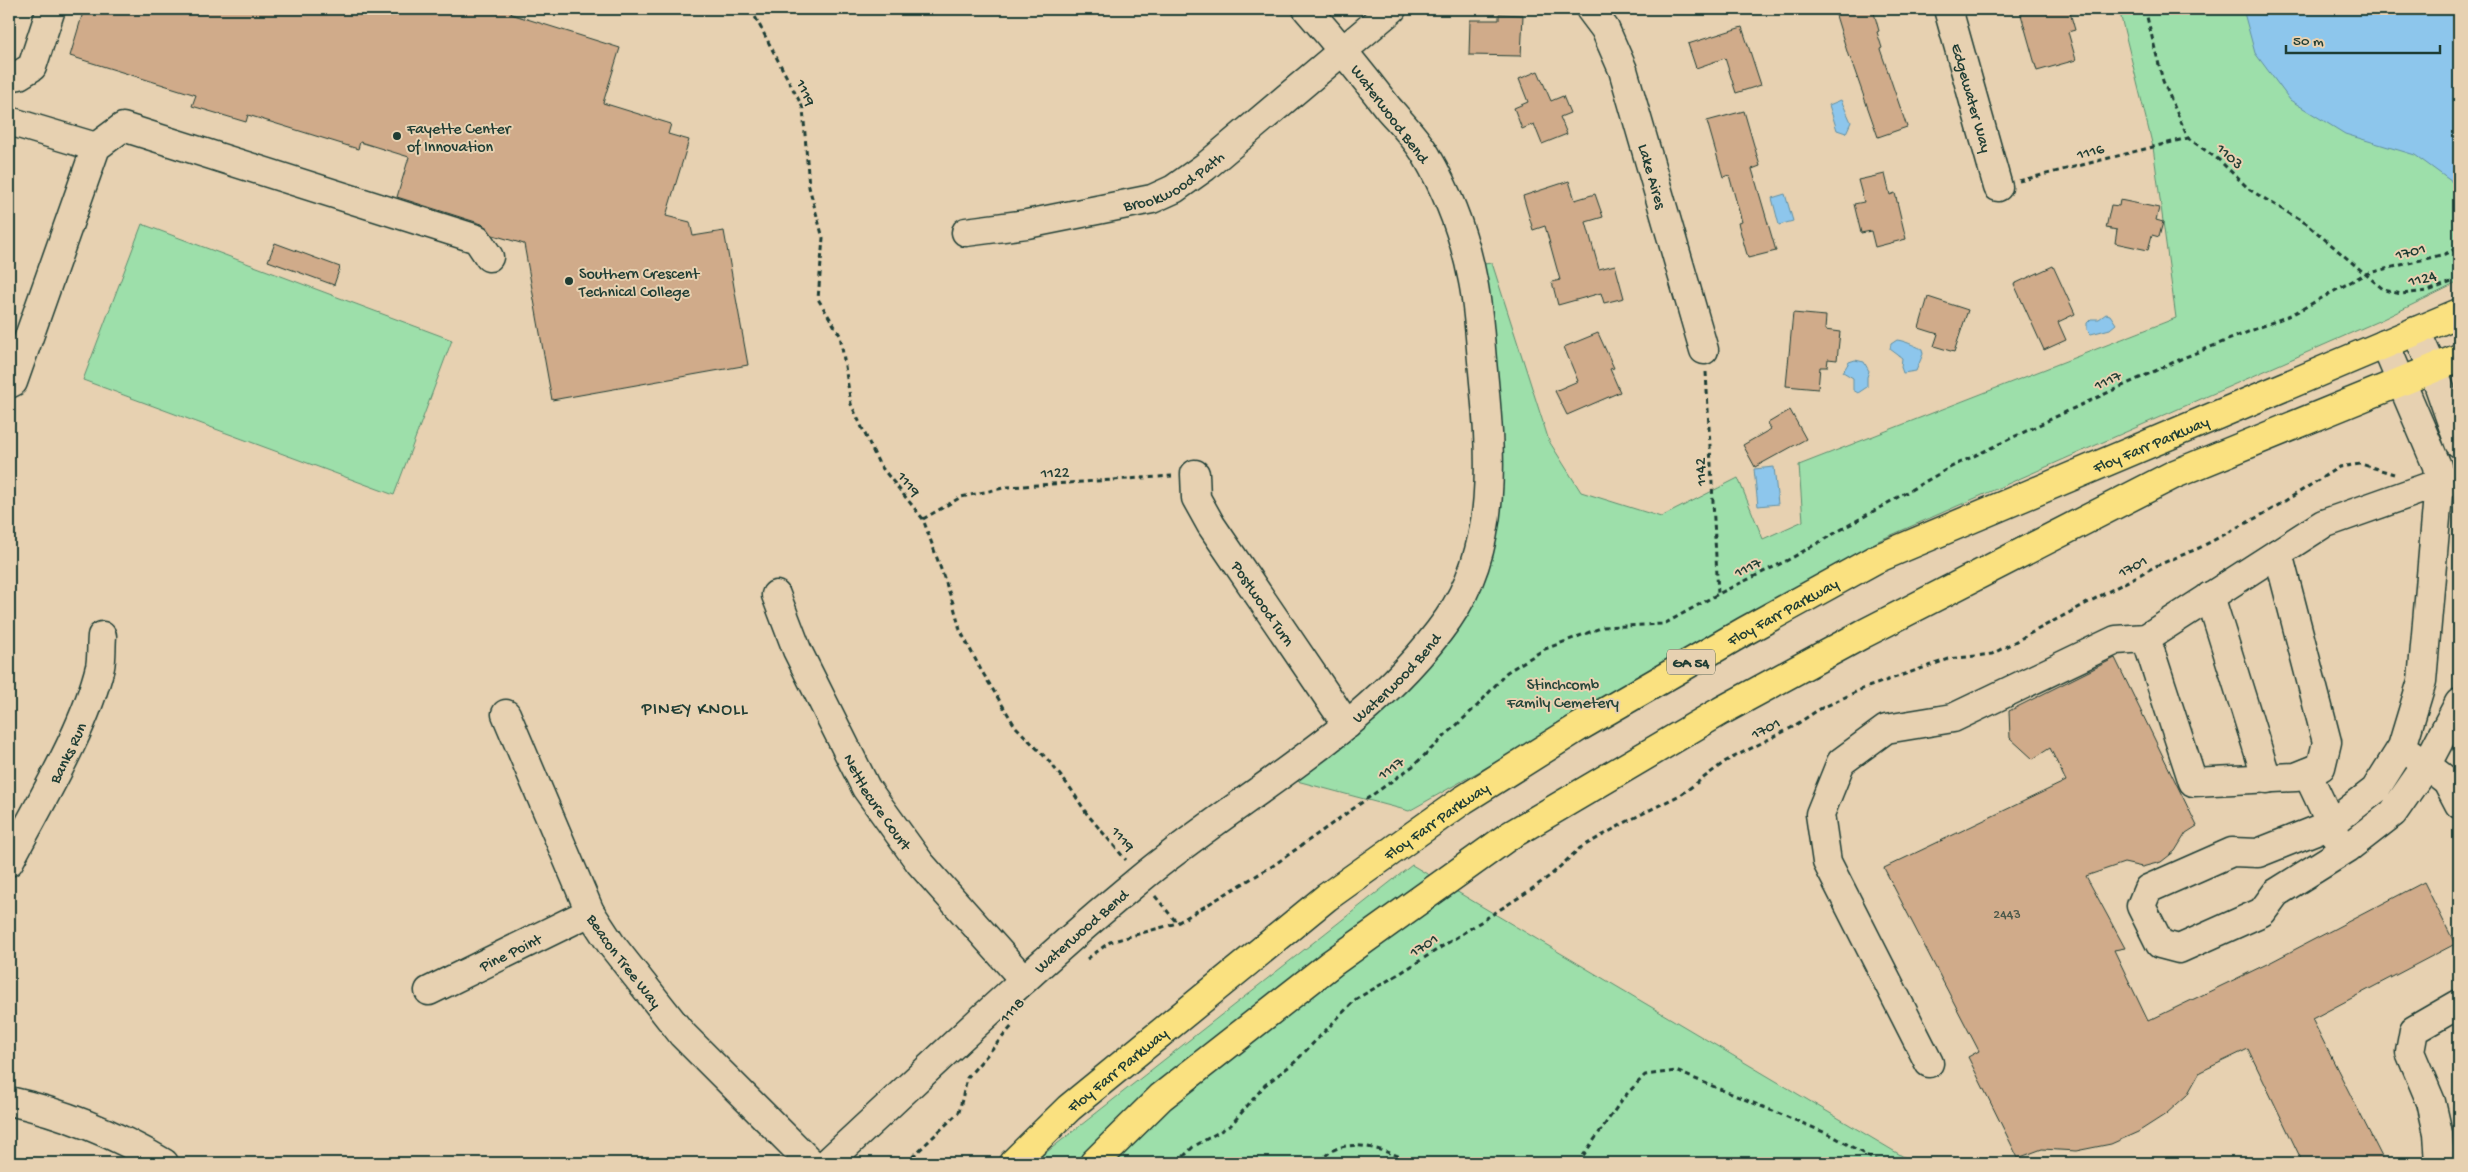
<svg xmlns="http://www.w3.org/2000/svg" width="2468" height="1172" font-family="'Gochi Hand',sans-serif">
<style>
.green{fill:#9ddfaa;stroke:#5e8e6f}
.water{fill:#8dc6ec;stroke:#618fa2}
.building{fill:#d0ab8a;stroke:#1f3d34}
.lines{fill:none;stroke-linecap:round;stroke-linejoin:round}
.minor-casing{stroke:#1f3d34;stroke-width:31}
.major-casing{stroke:#1f3d34;stroke-width:31}
.path{stroke:#1f3d34;stroke-width:3;stroke-dasharray:5 4;stroke-linecap:butt}
.minor{stroke:#e7d1b1;stroke-width:28}
.major{stroke:#fae180;stroke-width:28}
.poi-dot{fill:#1f3d34;stroke:#e7d1b1;stroke-width:2}
.labels{text-anchor:middle;stroke-width:4;stroke-linejoin:round;paint-order:stroke}
.number-label{font-size:14px;fill:#4b584a}
.shield{fill:#e7d1b1;stroke:#5b695a;stroke-width:1}
.shield-label{font-size:15px;font-weight:bold;fill:#1f3d34}
.street-label{font-size:16px;fill:#1f3d34;stroke:#e7d1b1}
.poi-label{font-size:16px;fill:#1f3d34;stroke:#e7d1b1;text-anchor:start}
.park-label{font-size:16px;fill:#25453a;stroke:#e7d1b1}
.neighbourhood-label{font-size:18px;letter-spacing:1px;fill:#1f3d34;stroke:#e7d1b1}
</style>
<rect width="100%" height="100%" fill="#e7d1b1"/>
<filter id="ink" filterUnits="userSpaceOnUse"><feTurbulence type="fractalNoise" baseFrequency=".02" numOctaves="2"/><feDisplacementMap in="SourceGraphic" scale="10" xChannelSelector="R" yChannelSelector="G"/><feConvolveMatrix kernelMatrix="1 2 1 2 8 2 1 2 1" color-interpolation-filters="sRGB"/></filter>
<g filter="url(#ink)">
<path class="green" d="M2119 9H2266L2459 163V282L2383 319 1880 540 1616 689 1551 731 1409 811 1297 781 1428 656 1478 577 1475 265 1492 263 1549 441 1581 492 1661 517 1738 478 1763 539 1803 521 1799 465 2176 318 2153 147Z
M142 224 452 340 394 495 83 380Z
M1412 865 1914 1163 1034 1162Z"/>
<path class="water" d="M2243 9H2459V187L2415 155 2345 134 2290 100 2255 53Z
M1841 100 1851 122 1846 133 1837 130 1829 105Z
M1785 194 1793 221 1779 225 1772 198Z
M2106 314 2110 315 2116 324 2110 329 2091 334 2087 330V323L2091 319H2099Z
M1897 340C1905 341 1913 345 1922 349L1923 354 1916 371 1903 373 1901 367 1902 358 1890 349 1891 344Z
M1855 360 1864 362 1869 371 1867 377V387L1858 393 1853 390V378L1843 372 1849 362Z
M1774 467 1778 504 1758 506 1754 469Z"/>
<path class="building" d="M84 9H513L511 14 620 48 603 103 671 124 668 134 689 140 666 216 690 222 693 236 724 231 748 365 552 400 524 244 493 235 482 224 397 197 409 157 360 142 358 149 248 115 246 122 192 106 196 95 70 56Z
M1834 9H1873L1879 31 1877 32 1882 48 1880 49 1907 127 1878 137 1850 57 1849 58Z
M2028 9H2069L2075 30 2068 32 2076 60 2037 71 2020 11Z
M1499 14 1523 15 1521 56 1469 55 1470 20H1499Z
M1742 27 1761 85 1736 93 1725 58 1696 68 1688 44Z
M1538 71 1551 101 1563 96 1570 113 1560 117 1567 134 1542 144 1534 124 1522 129 1514 108 1528 102 1519 79Z
M1744 111 1760 166 1752 169 1776 251 1748 258 1738 223 1742 222 1729 175 1723 177 1707 121Z
M1885 174 1890 195 1895 193 1906 239 1875 247 1871 231 1861 233 1854 204 1864 202 1858 180Z
M1569 181 1575 200 1595 194 1603 217 1586 222 1599 269 1615 265 1624 298 1604 303 1601 293 1558 305 1552 282 1560 280 1545 226 1533 230 1523 196Z
M2120 200 2159 208 2156 220 2163 222 2159 237 2152 235 2148 250 2115 243 2117 230 2106 228 2111 205 2119 206Z
M275 243 340 267 334 285 268 261Z
M2053 266 2075 314 2058 322 2066 340 2044 350 2014 284Z
M1928 297 1968 310 1954 352 1934 346 1938 334 1919 328Z
M1793 313 1826 316 1825 330 1840 332 1837 360 1828 359 1827 367H1820L1818 389 1786 386Z
M1598 333 1614 368 1610 369 1620 392 1567 415 1555 391 1578 381 1564 347Z
M1790 410 1806 439 1755 467 1743 445 1771 429 1768 423Z
M2115 658 2197 826 2186 833 2175 851 2161 862 2142 867 2124 863 2086 876 2125 948 2114 950 2148 1021 2269 963 2424 882 2455 944 2312 1019 2385 1163H2303L2248 1049 2200 1072 2187 1095 2166 1114 2138 1132 2111 1144 2076 1151 2042 1149 2018 1158 1968 1057 1979 1051 1884 868 2066 781 2050 748 2033 759 2010 738 2009 711Z"/>
<g class="lines">
<g class="minor-casing">
<g id="minor">
<path id="s1" d="M1590 9 1605 29 1623 70 1704 350"/>
<path id="s2" d="M1948 9 1998 187"/>
<path d="M9 77 19 75 32 67 51 9"/>
<path d="M9 121 96 147"/>
<path id="s3" d="M966 232 1027 224 1152 199 1174 189 1205 167 1392 9"/>
<path d="M2416 331 2433 369 2459 443"/>
<path d="M2385 344 2437 466 2439 483 2422 681 2402 747 2375 790 2331 824 2258 853 2232 852 2148 889 2141 906 2160 944 2179 949 2262 912 2276 893 2348 848 2393 813 2427 764 2459 703"/>
<path d="M9 384 13 382 96 147 123 127 477 239 489 257"/>
<path id="s4" d="M1195 474 1196 498 1211 525 1347 725"/>
<path id="s5" d="M776 595 797 650 866 788 920 863 1024 980"/>
<path d="M2210 596 2267 779"/>
<path d="M2146 638 2193 782 2296 777 2321 767 2327 742 2278 553"/>
<path id="s6" d="M506 714 590 912 611 944 682 1034 811 1163"/>
<path d="M2411 753 2447 781 2459 804"/>
<path d="M2307 773 2338 839"/>
<path id="s7" d="M9 862C40 802 84 732 100 667 102 657 101 646 102 636"/>
<path id="s8" d="M429 991 590 912"/>
<path d="M1929 1063 1827 862 1820 814 1841 762 1886 729 1953 718 2116 640 2146 638 2323 524 2439 483 2459 480"/>
<path d="M9 1101C65 1113 115 1134 164 1163"/>
<path id="s9" d="M827 1163C930 1068 1031 969 1139 880 1242 794 1369 731 1448 619 1499 546 1491 454 1483 371 1480 342 1479 311 1473 281 1465 238 1448 193 1426 155 1416 138 1401 123 1388 108 1362 74 1335 41 1307 9"/>
<path d="M2440 1163 2438 1133 2431 1102 2410 1052 2414 1030 2459 1004"/>
</g>
</g>
<g class="major-casing">
<g id="major">
<path id="s10" d="M1013 1163 1069 1108 1327 897 1463 800 1579 727 1745 631 1876 559 2459 313"/>
<path d="M1094 1163 1161 1097 1332 963 1509 836 1721 711 1863 634 2175 474 2459 358"/>
</g>
</g>
<path class="path" d="M751 9 803 108 809 187 823 238 818 299 840 335 851 404 879 464 923 519 953 603 960 630 981 670 1015 726 1048 760 1071 789 1087 814 1126 860
M2145 9 2163 81 2188 138 2219 160 2250 190 2307 224 2384 290 2401 294 2428 291 2459 279
M2019 181 2188 138
M1706 372 1718 594
M923 519 961 497 1008 487 1172 476
M1155 896 1177 923
M1087 959 1110 942 1177 923 1274 865 1413 766 1478 705 1507 672 1545 649 1603 627 1664 624 1718 594 1788 560 1949 468 2070 410 2183 358 2293 314 2365 274 2445 254 2459 247
M906 1163 959 1112 967 1078 1012 1026
M1177 1163 1193 1147 1231 1125 1265 1085 1295 1062 1356 999 1399 974 1529 891 1551 875 1580 848 1628 821 1682 794 1726 761 1791 728 1818 710 1862 689 1949 659 1992 654 2156 566 2199 548 2269 511 2339 467 2361 464 2394 474
M1320 1163C1340 1130 1388 1152 1416 1163
M1578 1163 1624 1097 1645 1075 1676 1071 1831 1135 1880 1163"/>
<use href="#minor" class="minor"/>
<use href="#major" class="major"/>
</g>
</g>
<g class="poi-dot">
<circle cx="397" cy="136" r="5"/>
<circle cx="569" cy="281" r="5"/>
</g>
<g class="labels">
<g class="number-label">
<text x="2007" y="918">2443</text>
</g>
<rect class="shield" x="1667" y="649.5" width="48" height="25" rx="4"/>
<g class="shield-label">
<text x="1691" y="667">GA 54</text>
</g>
<g class="street-label">
<text transform="translate(807 92) rotate(67)" y="6">1119</text>
<text dy="6" stroke="none"><textPath href="#s2" startOffset="92">Edgewater Way</textPath></text>
<text transform="translate(1391 113) rotate(53)" y="6">Waterwood Bend</text>
<text transform="translate(2090 150) rotate(-15)" y="6">1116</text>
<text transform="translate(2231 155) rotate(42)" y="6">1103</text>
<text dy="6" stroke="none"><textPath href="#s1" startOffset="180">Lake Aires</textPath></text>
<text dy="6" stroke="none"><textPath href="#s3" startOffset="216">Brookwood Path</textPath></text>
<text transform="translate(2410 250) rotate(-14)" y="6">1701</text>
<text transform="translate(2422 277) rotate(-13)" y="6">1124</text>
<text transform="translate(2107 379) rotate(-25)" y="6">1117</text>
<text dy="6" stroke="none"><textPath href="#s10" startOffset="1355">Floy Farr Parkway</textPath></text>
<text transform="translate(1055 471) rotate(-3)" y="6">1122</text>
<text transform="translate(1699 472) rotate(-93)" y="6">1142</text>
<text transform="translate(910 483) rotate(52)" y="6">1119</text>
<text transform="translate(2132 565) rotate(-28)" y="6">1701</text>
<text transform="translate(1747 566) rotate(-26)" y="6">1117</text>
<text dy="6" stroke="none"><textPath href="#s4" startOffset="149">Postwood Turn</textPath></text>
<text dy="6" stroke="none"><textPath href="#s10" startOffset="950">Floy Farr Parkway</textPath></text>
<text dy="6" stroke="none"><textPath href="#s9" startOffset="749">Waterwood Bend</textPath></text>
<text transform="translate(1765 727) rotate(-27)" y="6">1701</text>
<text dy="6" stroke="none"><textPath href="#s7" startOffset="124">Banks Run</textPath></text>
<text transform="translate(1390 767) rotate(-36)" y="6">1117</text>
<text dy="6" stroke="none"><textPath href="#s5" startOffset="231">Nettlecure Court</textPath></text>
<text dy="6" stroke="none"><textPath href="#s10" startOffset="545">Floy Farr Parkway</textPath></text>
<text transform="translate(1124 838) rotate(50)" y="6">1119</text>
<text dy="6" stroke="none"><textPath href="#s9" startOffset="344">Waterwood Bend</textPath></text>
<text transform="translate(1423 944) rotate(-33)" y="6">1701</text>
<text dy="6" stroke="none"><textPath href="#s8" startOffset="90">Pine Point</textPath></text>
<text dy="6" stroke="none"><textPath href="#s6" startOffset="275">Beacon Tree Way</textPath></text>
<text transform="translate(1011 1009) rotate(-47)" y="6">1118</text>
<text dy="6" stroke="none"><textPath href="#s10" startOffset="140">Floy Farr Parkway</textPath></text>
</g>
<g class="poi-label">
<text x="407" y="133">Fayette Center<tspan x="407" dy="18">of Innovation</tspan></text>
<text x="579" y="278">Southern Crescent<tspan x="579" dy="18">Technical College</tspan></text>
</g>
<g class="park-label">
<text x="1563" y="689">Stinchcomb<tspan x="1563" dy="18">Family Cemetery</tspan></text>
</g>
<g class="neighbourhood-label">
<text x="695" y="714">PINEY KNOLL</text>
</g>
</g>
<rect width="2468" height="1172" fill="none" stroke="#e7d1b1" stroke-width="30"/>
<rect x="15" y="15" width="2438" height="1142" fill="none" stroke="#1f3d34" stroke-width="2" filter="url(#ink)"/>
<path d="M2286 45v8h154v-8" fill="none" stroke="#1f3d34" stroke-width="2.5"/>
<text x="2293" y="45" font-size="15" fill="#1f3d34" stroke="#e7d1b1" stroke-width="4" paint-order="stroke">50 m</text>
</svg>
